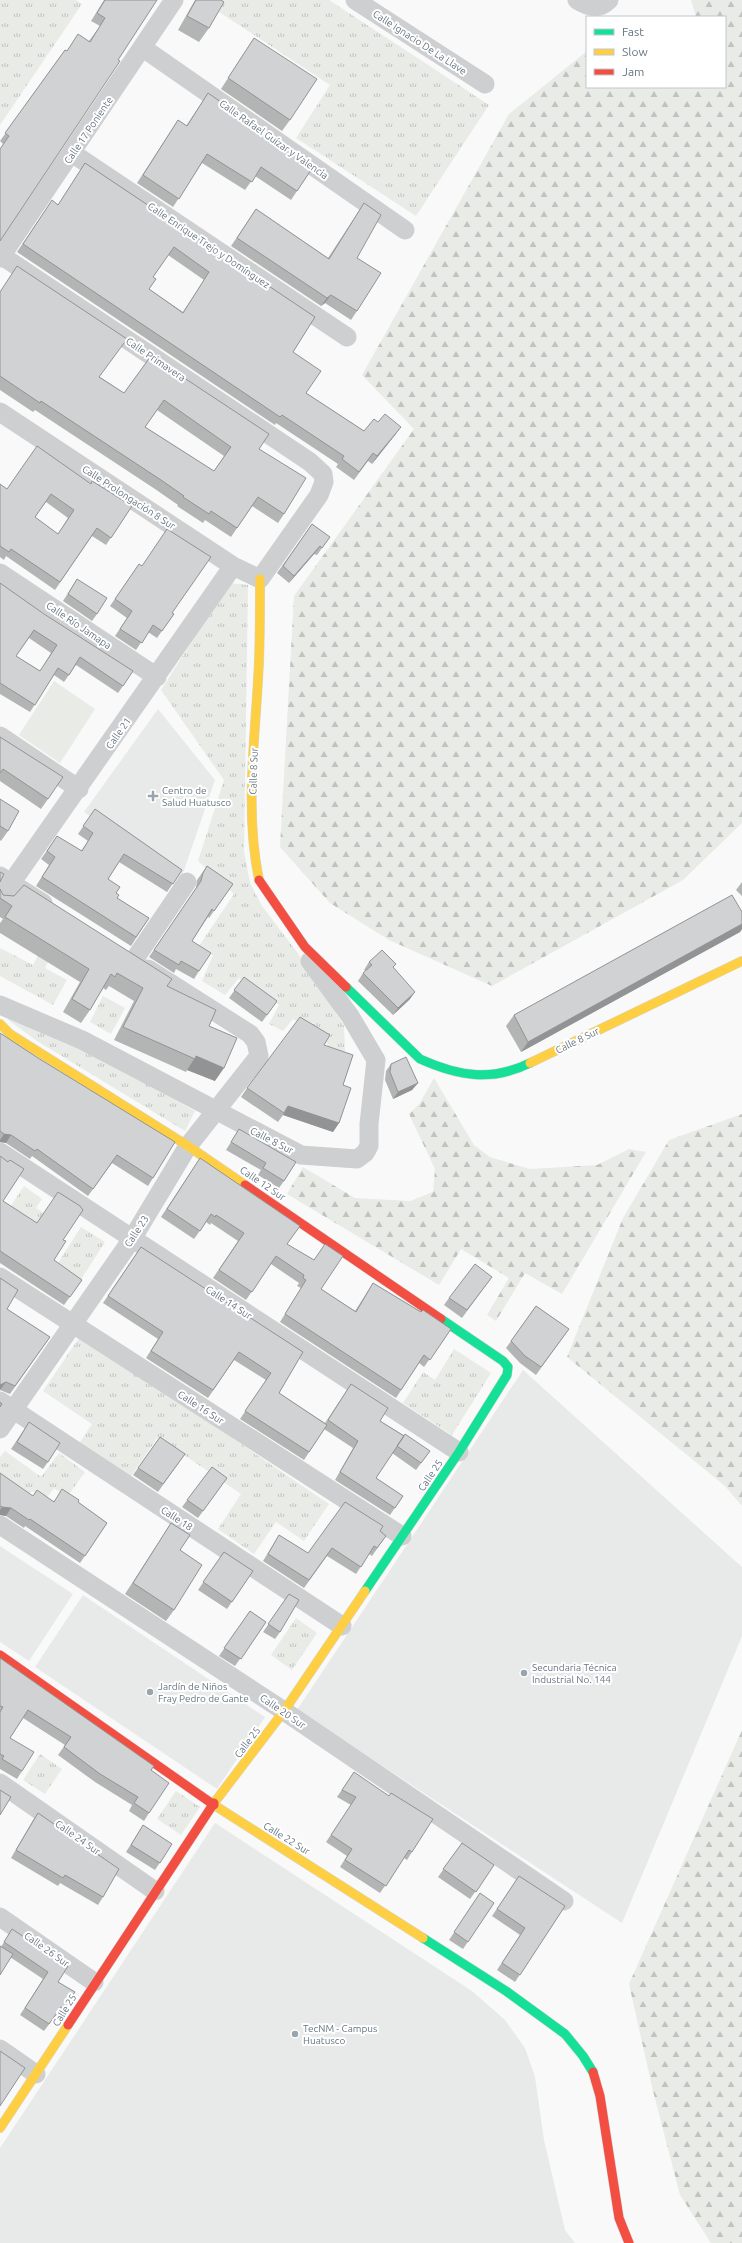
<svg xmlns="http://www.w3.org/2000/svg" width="742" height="2243" font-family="Ubuntu,sans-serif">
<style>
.built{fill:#e8e9e9}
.grass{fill:url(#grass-tufts)}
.forest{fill:url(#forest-firs)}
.park{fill:#e8ebe6}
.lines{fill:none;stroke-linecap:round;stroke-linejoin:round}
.fast-casing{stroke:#d5d6d7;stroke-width:10}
.slow-casing{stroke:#d5d6d7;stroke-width:10}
.jam-casing{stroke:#d5d6d7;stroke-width:10}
.street{stroke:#cecfd0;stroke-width:19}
.fast{stroke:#16e098;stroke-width:9}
.slow{stroke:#ffcf43;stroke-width:9}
.jam{stroke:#f24e42;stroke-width:9}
.wall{fill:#b3b5b5;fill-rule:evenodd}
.shaded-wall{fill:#929394}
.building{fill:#d0d2d3;stroke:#929394;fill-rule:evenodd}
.poi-dot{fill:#99a4ac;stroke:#fff;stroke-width:1.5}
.labels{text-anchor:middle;stroke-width:4;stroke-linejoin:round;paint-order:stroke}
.street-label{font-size:10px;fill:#657683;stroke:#fff}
.poi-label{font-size:10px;fill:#657683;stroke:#fff;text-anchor:start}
</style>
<defs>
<pattern id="grass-tufts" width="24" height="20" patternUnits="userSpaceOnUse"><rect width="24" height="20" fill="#e8ebe6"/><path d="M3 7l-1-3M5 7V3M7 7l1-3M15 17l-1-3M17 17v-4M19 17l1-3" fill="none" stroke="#c0c3c0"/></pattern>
<pattern id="forest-firs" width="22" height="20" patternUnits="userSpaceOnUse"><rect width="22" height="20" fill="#e8ebe6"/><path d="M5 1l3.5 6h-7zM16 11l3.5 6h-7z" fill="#c0c3c0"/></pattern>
</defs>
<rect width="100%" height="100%" fill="#f9f9f9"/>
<path class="built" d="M158 709 215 780 181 879 84 812Z
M523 1370 742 1567V1636L622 1923 297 1710Z
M0 1546 73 1594 29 1661 0 1642Z
M83 1595 265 1717 217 1789 35 1667Z
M215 1823 472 1991 505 2020 525 2048 535 2077 544 2140 565 2230 575 2243H0V2148Z"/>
<path class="grass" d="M0 0H76L82 4 0 125Z
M201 0H329L489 105 416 216 296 138 330 85Z
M229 583 248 585 244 851 250 883 262 906 297 952 344 1026 345 1053 330 1052 326 1040 293 1019 283 1031 269 1024 279 1005 239 978 225 995 202 981 213 955 199 946 234 894 198 861 224 780 161 690Z
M54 925 65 930 45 968 67 980 53 1005 0 976V948L33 965Z
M103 996 125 1008 111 1034 90 1022Z
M7 1019C72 1032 137 1078 195 1111L185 1131 37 1041Z
M24 1186 42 1199 36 1208 50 1217 37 1236 8 1210Z
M81 1227 105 1242 80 1281 56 1266Z
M81 1335 329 1504 304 1541 276 1522 254 1554 218 1529 241 1494 158 1437 129 1479 78 1445 92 1424 43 1391Z
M454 1349 491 1373 452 1435 403 1403 423 1372 435 1380Z
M5 1451 41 1477 59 1453 85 1472 67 1497 54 1488 45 1500 32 1491 27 1497 0 1477V1457Z
M296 1618 317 1633 292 1670 271 1655Z
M40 1754 62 1769 45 1794 23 1780Z
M176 1791 200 1807 181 1835 157 1819Z"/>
<path class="forest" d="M691 0H742V823L683 880 492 986 389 940 330 903 280 847 294 596 414 429 362 375 509 114 587 51V87H725V17H696Z
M434 1078 474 1145 490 1157 530 1169 597 1165 629 1149 646 1152 562 1294 525 1273 496 1321 487 1315 509 1278 461 1249 439 1285 287 1194 303 1167 355 1198 410 1201 433 1192 435 1169 409 1114 420 1103Z
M742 1114V1506L725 1486 567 1357 623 1218 669 1140Z
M742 1730V2243H711L680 2195 653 2091 629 1984Z"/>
<path class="park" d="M54 681 95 709 60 763 19 735Z"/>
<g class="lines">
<g class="fast-casing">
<path id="fast" d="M346 987 420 1059C458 1076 491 1082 530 1063
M365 1591 459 1452 507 1375 508 1367 503 1361 441 1319
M423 1938 506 1991 565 2034 583 2056 593 2072"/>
</g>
<g class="slow-casing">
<path id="slow" d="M259 880C244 807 256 735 259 661 260 634 260 606 260 579
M0 1024 10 1034 188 1146 245 1185
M530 1063 742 961
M214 1803 284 1711 365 1591
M214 1805 423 1938
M0 2128 68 2025"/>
</g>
<g class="jam-casing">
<path id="jam" d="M259 880 305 947 346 987
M245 1185 441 1319
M0 1655 214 1805
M68 2025 214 1803
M593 2072 600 2096 619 2218 629 2243"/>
</g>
<path class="street" d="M355 0 485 84
M577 0C588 7 599 10 609 0
M143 48 405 230
M72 153 347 337
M0 258 174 0
M0 412 233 566 260 579 319 495 324 482 323 474 310 462 2 256
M0 573 157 677
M0 736 79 789
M0 876 43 903
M0 899 233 566
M134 960 187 882
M0 1005 82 1040 301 1155 357 1159 365 1153 369 1146V1124L376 1060 350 1016 310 961
M0 1152 459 1452
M0 1277 402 1536
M0 1401 342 1626
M0 1429 132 1239 188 1146 259 1056 256 1042 250 1034 148 969
M0 1525 284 1711 564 1901
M0 1783 155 1891
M0 1917 94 1982
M0 2049 36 2074"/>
<use href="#fast" class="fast"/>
<use href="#slow" class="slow"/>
<use href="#jam" class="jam"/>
</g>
<path class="wall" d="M104 0H157L3 144 0 141 65 50 67 51 89 41 100 26 91 21Z
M195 0H221L209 28 199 42 178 30Z
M254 38 290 120 282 131 221 89Z
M208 93 313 167 291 200 255 176 245 190 202 163 173 207 137 183 178 120 186 126Z
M85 163 315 317 293 352 306 393 364 431 378 422 401 427 395 435 372 464 368 461 354 480 336 467 338 464 276 423 275 425 17 252 52 200 58 205ZM168 255 204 280 183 312 149 289 153 277Z
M364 203 357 258V311L351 320 325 303 321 306 231 246 256 209 328 258Z
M0 292 100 377 124 393 151 356 259 449 284 514 278 523 252 506 231 537 205 520 203 523 177 506 178 505 155 489 35 410 33 412 0 390ZM157 410 224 456 214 471 145 427Z
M0 484 7 489 91 484 132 506 106 545 92 536 55 590 6 556 4 560 0 557ZM46 502 68 518 58 534 35 517Z
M312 524 330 537 317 555 314 554 289 583 277 573Z
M139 564 172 613 174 614 157 638 148 632 136 650 115 636 127 618 110 606Z
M77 579 97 614 92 621 63 601Z
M0 583 123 686 118 693 76 665 64 682 54 675 30 712 0 694ZM29 638 51 653 40 671 16 656Z
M0 737 48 799 41 809 0 781Z
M0 799 8 831 1 841 0 840Z
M95 809 182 870 167 892 119 862 108 879 116 893 117 898 149 918 131 946 36 886 49 865 41 859 57 836 81 851 88 841 78 834Z
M207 866 233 884 209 918 208 917 192 941 199 971 194 979 176 969 174 973 149 957 196 888 197 880Z
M742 882V896L736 890Z
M0 889 3 895 167 986 209 1026 215 1081 187 1070 186 1072 114 1040 134 1001 109 986 106 990 103 988 90 1010 81 1023 63 1012 80 982 0 933V923L3 919 0 917Z
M742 912V929L740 932 521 1052 506 1026 514 1015Z
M369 962 393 968 410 999 393 1015 358 981 363 973 366 971 364 970Z
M244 977 277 1001 262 1022 229 998Z
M0 1033 153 1178 148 1186 112 1163 88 1196 32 1156 30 1159 6 1143 0 1142Z
M324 1045 343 1085 339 1123 333 1132 283 1115 278 1122 241 1097 247 1088Z
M391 1064 418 1083 412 1090 393 1099 385 1080 386 1071Z
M239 1129 284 1181 279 1188 258 1175 261 1170 226 1150Z
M0 1156 3 1201 63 1240 54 1260 82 1280 64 1305 0 1263Z
M200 1158 287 1244 321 1289 355 1311 373 1283 421 1312 451 1329 424 1367 419 1363 396 1398 280 1322 301 1288 297 1286 299 1283 271 1264 246 1300 213 1278 238 1241 211 1223 210 1225 206 1222 194 1239 161 1217Z
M136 1254 303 1352 279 1393 325 1423 351 1384 380 1421 430 1451 416 1470 392 1453 376 1478 403 1496 390 1515 335 1480 353 1448 324 1429 304 1460 240 1419 266 1380 234 1360 208 1398 146 1358 158 1339 103 1303Z
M492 1277 462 1318 444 1305 449 1298Z
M0 1278 7 1309 50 1337 10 1394 0 1390Z
M536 1306 569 1329 536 1375 520 1363 506 1348Z
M29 1422 48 1462 43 1469 11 1449Z
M160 1437 185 1454 158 1492 133 1475Z
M212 1467 227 1478 198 1518 182 1507Z
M0 1473 33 1496 54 1501 78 1502 107 1523 80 1563 25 1526 24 1528 6 1516 0 1515Z
M171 1523 180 1550 174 1610 166 1621 125 1594Z
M380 1531 386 1536 372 1556 369 1554 356 1574 327 1556 304 1588 263 1561 279 1535 308 1553Z
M224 1552 253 1571 227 1609 198 1590Z
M289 1594 280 1632 275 1639 263 1632Z
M250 1611 266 1622 235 1666 219 1656Z
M0 1658 151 1770 149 1813 144 1821 129 1811 132 1805 95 1782 58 1755 65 1745 23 1718 10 1738 22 1771 17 1779 0 1769Z
M354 1772 412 1852 407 1860 404 1858 380 1893 340 1867 347 1856 326 1842 351 1805 337 1797Z
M38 1813 103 1897 98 1905 60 1883 58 1886 11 1858 33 1820Z
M143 1825 172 1844 155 1870 126 1852Z
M462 1843 494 1865 470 1899 438 1877Z
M519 1876 565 1906 515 1982 497 1970 520 1935 492 1916Z
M475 1901 494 1903 463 1949 449 1940Z
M12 1929 58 1982 75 1992 58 2016 56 2015 44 2031 20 2015 43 1979 10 1957 1 1947Z"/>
<path class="shaded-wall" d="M331 295 325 303 321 306 327 298Z
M401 427 395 435 372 464 377 456Z
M320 546 314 554 289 583 294 576Z
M742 924V929L740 932 521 1052 528 1042Z
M415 992 410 999 393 1015 398 1008Z
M196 1056 224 1068 215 1081 187 1070Z
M418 1083 412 1090 393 1099 398 1092Z
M288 1106 339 1123 333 1132 283 1115Z
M4 1134 11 1135 6 1143 0 1142V1140Z
M6 1382 0 1390V1385Z
M2 1507 11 1508 6 1516 0 1515V1510Z"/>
<path class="building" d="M105 0H157L118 60 120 61 0 241V149L9 136 5 133 65 50 67 51 78 34 90 42 105 18 97 13Z
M196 0H221L224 2 209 28 187 16Z
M254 38 317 79 290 120 228 78Z
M208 93 313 167 297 191 261 167 252 182 207 154 179 199 143 175 178 120 187 126Z
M85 163 315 317 293 352 321 371 306 393 364 431 374 419 378 422 385 414 401 427 377 456 373 453 359 472 342 459 344 456 282 415 280 417 23 244 52 200 58 205ZM174 247 209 272 183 313 149 289 156 279 153 277Z
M364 203 381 215 357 258 381 273 357 311 331 295 327 298 237 238 256 209 329 259Z
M17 266 127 339 99 377 124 393 151 356 269 434 259 449 306 478 284 514 258 497 237 528 211 511 209 514 183 497 184 496 161 480 41 401 40 403 0 376V292ZM164 400 231 447 214 471 145 427Z
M37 446 91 484 92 481 132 506 111 538 97 528 60 582 11 549 9 552 0 546V484L7 489ZM51 494 74 510 58 534 35 517Z
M312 524 330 537 322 548 320 546 294 576 283 566Z
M167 529 211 557 172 613 174 614 162 631 153 625 142 643 120 629 132 611 115 599 139 564 142 566Z
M77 579 107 598 97 614 68 594Z
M0 583 44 614 133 671 123 686 80 657 69 675 58 668 35 705 0 683ZM34 630 57 645 40 671 16 656Z
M0 737 63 777 48 799 3 769 0 773Z
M0 799 19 811 8 831 0 826Z
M95 809 182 870 173 884 124 854 108 879 120 887 116 893 119 895 117 898 149 918 136 937 42 877 55 857 47 851 57 836 82 851 93 833 83 826Z
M207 866 233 884 214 911 212 909 192 941 211 953 199 971 181 961 179 965 154 950 201 881 203 873Z
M0 872 4 874 0 882Z
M24 885 172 979 167 986 216 1010 209 1026 237 1038 224 1068 196 1056 195 1059 123 1027 143 988 117 973 115 977 111 974 90 1010 72 999 89 969 5 917 12 906 0 898V889L3 895 14 896Z
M732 895 742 912V924L528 1042 514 1015Z
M382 950 396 964 393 967 415 992 398 1008 363 973 372 965 369 962Z
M244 977 277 1001 267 1015 234 990Z
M300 1017 330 1035 324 1045 353 1055 343 1085 351 1088 339 1123 288 1106 284 1113 247 1088Z
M0 1033 38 1058 175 1142 153 1178 117 1155 93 1189 37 1149 35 1151 11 1135 4 1134 0 1131Z
M406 1057 418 1083 398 1092 390 1072 391 1064Z
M239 1129 296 1162 284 1181 263 1168 266 1163 231 1142Z
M0 1156 8 1162 10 1160 24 1169 3 1201 37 1223 58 1192 80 1206 83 1210 63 1240 66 1241 54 1260 82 1280 70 1297 0 1251Z
M200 1158 300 1226 287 1244 314 1260 325 1244 343 1256 321 1289 356 1312 373 1283 421 1312 423 1310 451 1329 430 1360 424 1355 401 1390 285 1314 306 1280 303 1278 304 1275 276 1256 252 1292 219 1270 244 1233 216 1215 215 1217 211 1214 200 1231 167 1209Z
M141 1247 303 1352 279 1393 327 1425 309 1452 245 1411 271 1373 239 1352 213 1390 151 1351 163 1332 108 1296Z
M475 1264 492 1277 467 1310 449 1298Z
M0 1278 18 1290 7 1309 50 1337 15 1386 6 1382 0 1385Z
M536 1306 569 1329 541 1367 525 1356 511 1341Z
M351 1384 388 1408 380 1421 404 1436 376 1478 403 1496 395 1508 340 1472 358 1441 328 1420Z
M0 1402 2 1404 0 1407Z
M29 1422 60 1443 48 1462 17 1442Z
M405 1434 430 1451 421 1463 397 1446Z
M160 1437 185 1454 163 1484 138 1468Z
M212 1467 227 1478 203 1511 187 1500Z
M0 1473 33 1496 37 1490 54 1502 62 1489 79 1500 78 1502 107 1523 85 1556 30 1519 29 1520 11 1508 2 1507 0 1506Z
M345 1502 383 1526 380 1531 386 1536 377 1548 374 1546 361 1567 332 1548 309 1580 268 1554 279 1535 308 1553Z
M171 1523 190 1535 180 1550 202 1565 174 1610 133 1583Z
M224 1552 253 1571 232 1602 203 1582Z
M289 1594 299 1600 280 1632 268 1624Z
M250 1611 266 1622 241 1659 224 1648Z
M0 1658 154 1766 151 1770 169 1783 149 1813 134 1803 138 1797 100 1774 64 1747 71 1737 28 1710 10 1738 34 1752 22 1771 2 1759 4 1756 0 1754V1712L3 1707 0 1706Z
M354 1772 389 1796 391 1793 433 1819 412 1852 409 1850 386 1886 345 1860 352 1849 331 1835 356 1797 342 1790Z
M0 1790 11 1797 0 1815Z
M38 1813 119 1869 103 1897 65 1875 63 1878 16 1850Z
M143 1825 172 1844 160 1863 131 1845Z
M462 1843 494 1865 476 1892 443 1869Z
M519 1876 565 1906 520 1975 502 1963 525 1928 497 1909Z
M480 1893 494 1903 468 1942 454 1932Z
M12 1929 68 1966 58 1982 75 1992 64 2009 61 2007 49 2024 25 2008 48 1972 4 1942Z
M0 1946 13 1954 0 1975Z
M0 2051 25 2068 0 2106Z"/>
<g class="poi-dot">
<path d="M151 790h4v4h4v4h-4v4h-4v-4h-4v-4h4z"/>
<circle cx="524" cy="1673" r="4"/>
<circle cx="150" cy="1692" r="4"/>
<circle cx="295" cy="2034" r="4"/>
</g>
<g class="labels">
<g class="street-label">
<text transform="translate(420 42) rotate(33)" y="4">Calle Ignacio De La Llave</text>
<text transform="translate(88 130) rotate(-56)" y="4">Calle 17 Poniente</text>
<text transform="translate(274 139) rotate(35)" y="4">Calle Rafael Guízar y Valencia</text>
<text transform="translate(209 245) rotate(34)" y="4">Calle Enrique Trejo y Domínguez</text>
<text transform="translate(156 359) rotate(34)" y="4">Calle Primavera</text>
<text transform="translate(129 497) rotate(33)" y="4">Calle Prolongación 8 Sur</text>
<text transform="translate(79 625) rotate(34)" y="4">Calle Río Jamapa</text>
<text transform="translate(118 733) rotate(-55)" y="4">Calle 21</text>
<text transform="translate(253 771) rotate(-88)" y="4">Calle 8 Sur</text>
<text transform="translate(577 1040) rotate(-26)" y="4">Calle 8 Sur</text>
<text transform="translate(272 1140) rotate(27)" y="4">Calle 8 Sur</text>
<text transform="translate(263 1183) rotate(34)" y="4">Calle 12 Sur</text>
<text transform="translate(136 1231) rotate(-57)" y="4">Calle 23</text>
<text transform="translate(229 1302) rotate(33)" y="4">Calle 14 Sur</text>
<text transform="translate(201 1407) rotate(33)" y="4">Calle 16 Sur</text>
<text transform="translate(430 1475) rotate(-56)" y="4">Calle 25</text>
<text transform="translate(177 1518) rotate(33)" y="4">Calle 18</text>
<text transform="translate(283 1711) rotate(34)" y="4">Calle 20 Sur</text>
<text transform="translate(247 1742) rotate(-53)" y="4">Calle 25</text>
<text transform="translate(78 1837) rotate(35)" y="4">Calle 24 Sur</text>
<text transform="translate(287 1838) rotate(32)" y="4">Calle 22 Sur</text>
<text transform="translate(47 1949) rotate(35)" y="4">Calle 26 Sur</text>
<text transform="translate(64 2010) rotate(-58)" y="4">Calle 25</text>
</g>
<g class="poi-label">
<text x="162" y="794">Centro de<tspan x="162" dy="12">Salud Huatusco</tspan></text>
<text x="532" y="1671">Secundaria Técnica<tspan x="532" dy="12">Industrial No. 144</tspan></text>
<text x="158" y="1690">Jardín de Niños<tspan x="158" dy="12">Fray Pedro de Gante</tspan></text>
<text x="303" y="2032">TecNM - Campus<tspan x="303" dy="12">Huatusco</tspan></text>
</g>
</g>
<rect x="586" y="16" width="140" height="72" fill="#ffffff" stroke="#c1c8cd"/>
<rect x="594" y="29" width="20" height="6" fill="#16e098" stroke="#c1c8cd"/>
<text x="622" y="36" font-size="12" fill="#657683">Fast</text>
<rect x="594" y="49" width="20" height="6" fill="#ffcf43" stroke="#c1c8cd"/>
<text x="622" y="56" font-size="12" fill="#657683">Slow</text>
<rect x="594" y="69" width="20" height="6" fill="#f24e42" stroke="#c1c8cd"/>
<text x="622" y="76" font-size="12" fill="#657683">Jam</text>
</svg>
